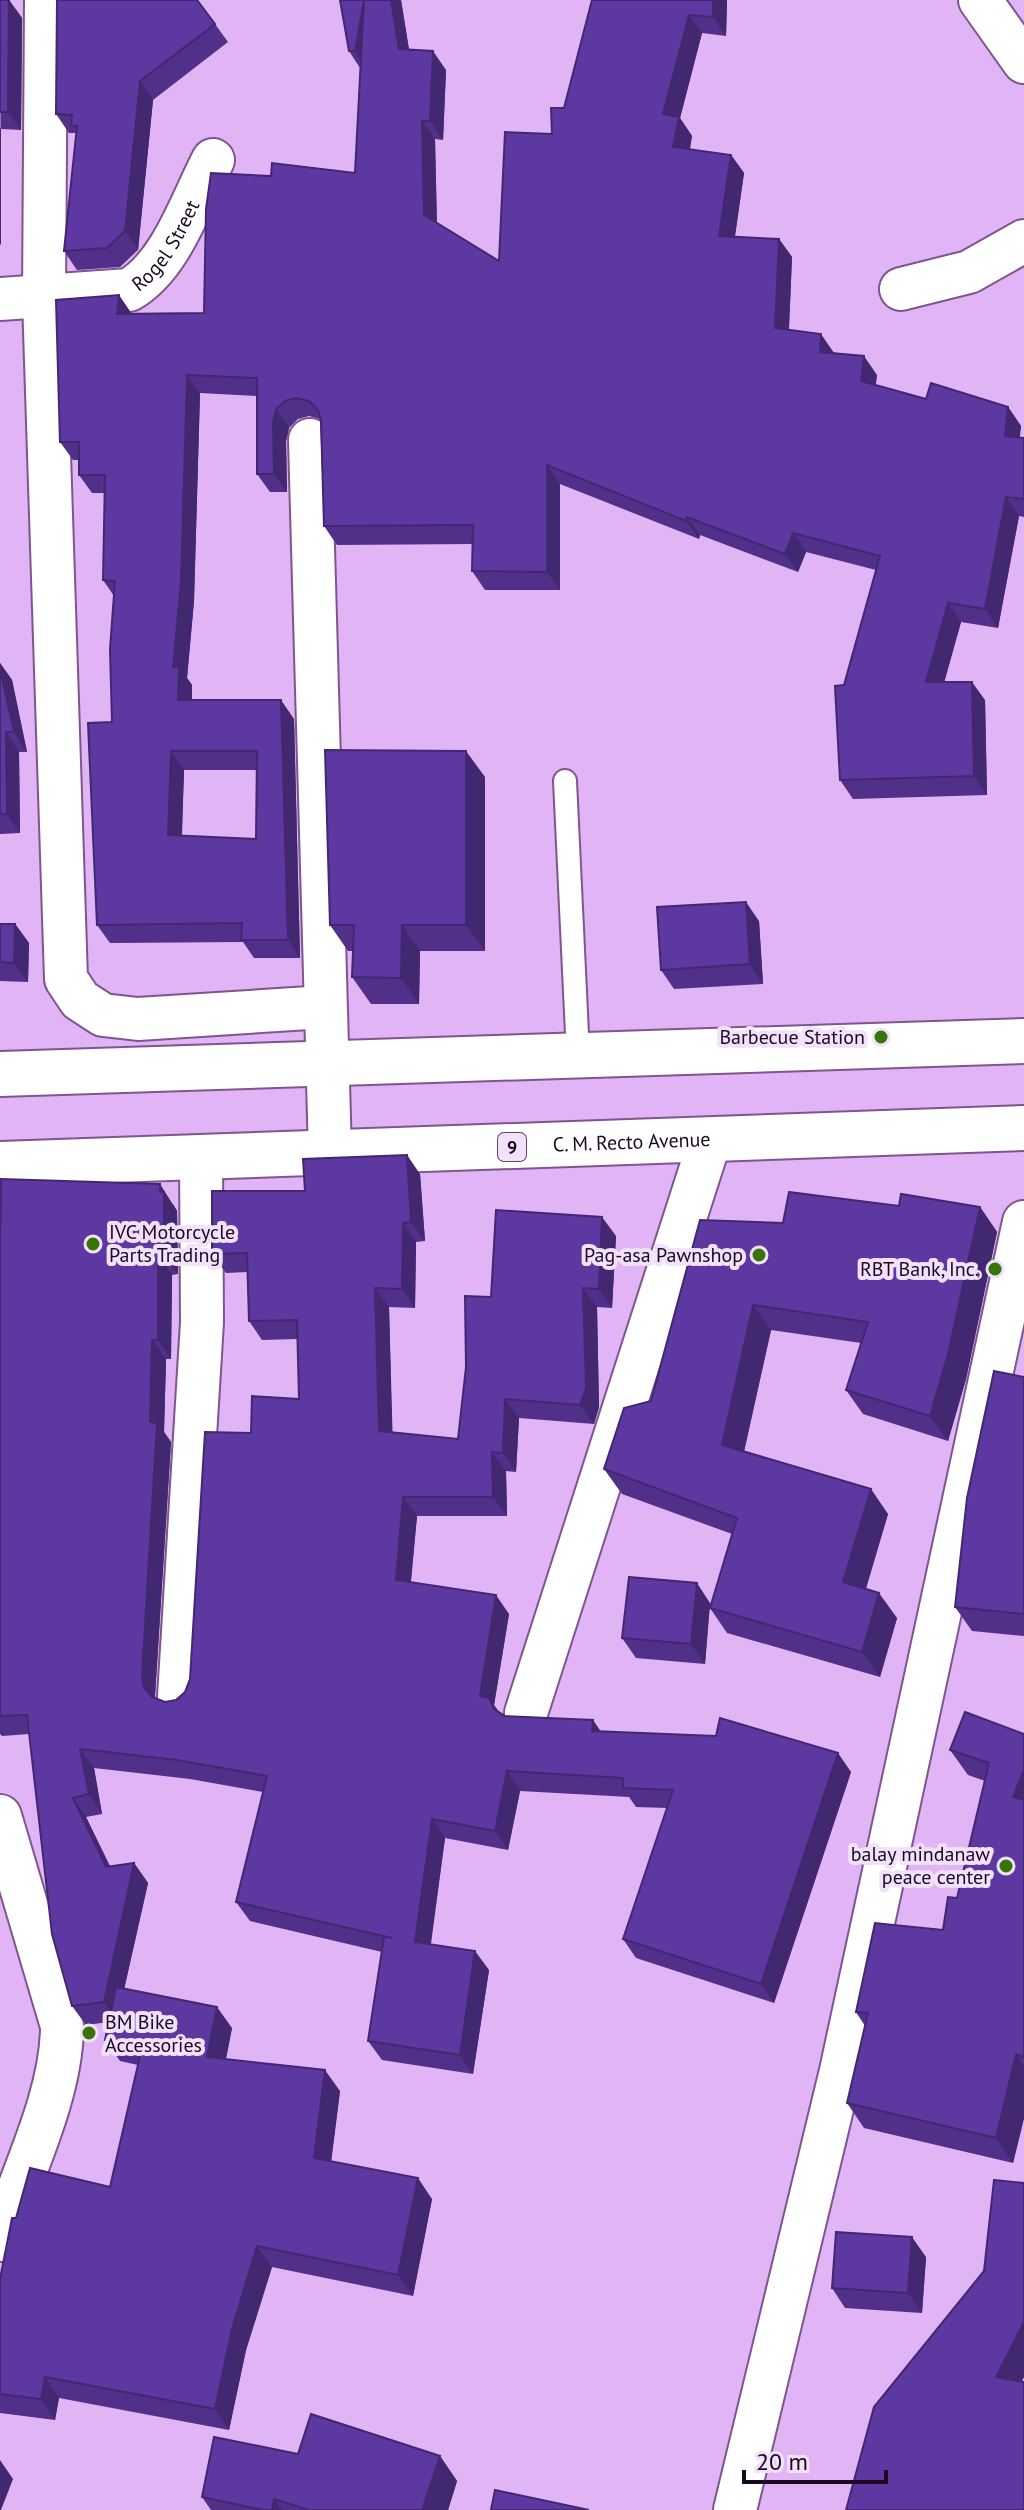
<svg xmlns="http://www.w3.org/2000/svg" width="1024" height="2510" font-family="'PT Sans',sans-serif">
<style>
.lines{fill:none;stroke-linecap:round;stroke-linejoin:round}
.lane-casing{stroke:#7f5590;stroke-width:26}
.street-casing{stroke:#7f5590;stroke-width:46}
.highway-casing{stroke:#7f5590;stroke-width:48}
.lane{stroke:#fff;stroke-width:22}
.street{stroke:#fff;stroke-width:42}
.highway{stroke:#fff;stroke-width:44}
.wall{fill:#51308a;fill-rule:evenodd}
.shaded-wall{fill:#422771}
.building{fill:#5e38a1;stroke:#422771;stroke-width:2;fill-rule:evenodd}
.poi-dot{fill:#397407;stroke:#f3e0fb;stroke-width:3}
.labels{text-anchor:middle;stroke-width:8;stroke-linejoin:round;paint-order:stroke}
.shield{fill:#f3e0fb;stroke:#5b4a62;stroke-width:2}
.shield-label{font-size:18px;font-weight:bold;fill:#1a0920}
.street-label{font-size:20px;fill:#1a0920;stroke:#f3e0fb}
.poi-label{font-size:20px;fill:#1a0920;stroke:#f3e0fb;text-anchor:end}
</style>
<rect width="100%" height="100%" fill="#e1b4f5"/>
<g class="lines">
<g class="lane-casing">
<path id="lane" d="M565 781 578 1055"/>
</g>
<g class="street-casing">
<g id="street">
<path d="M46 0 44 299 66 979 80 1000 103 1015 138 1019 325 1007"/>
<path d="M980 0 1024 62"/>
<path d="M901 289 969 272 1024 241"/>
<path id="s1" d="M0 299 129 290C171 266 191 202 213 160"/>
<path d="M310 440 330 1153"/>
<path d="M179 1697 202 1322 201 1158"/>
<path d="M526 1713 710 1140"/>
<path d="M0 1816 62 2026C62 2095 22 2173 0 2240"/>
<path d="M735 2510 841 2071 1024 1222"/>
</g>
</g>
<g class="highway-casing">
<g id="highway">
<path d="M0 1074 1024 1041"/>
<path id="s2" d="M0 1164 1024 1128"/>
</g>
</g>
<use href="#lane" class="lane"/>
<use href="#street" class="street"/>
<use href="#highway" class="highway"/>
</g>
<path class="wall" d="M0 0H9L22 18 21 130 1 129V245Z
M340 0H401L409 50 446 70 443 140 435 139 437 223 499 261 552 134 564 108 592 0H727L726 36 702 33 680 118 692 136 690 149 731 155 744 173 735 237 779 239 792 257 789 330 877 375 875 385 926 399 1008 407 1021 426 1019 438H1024V517L1019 516 998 628 961 622 944 682 985 700 987 795 853 799 840 780 844 685 876 570 806 552 798 572 700 535 699 539 560 484V590H485L472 571 473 544 337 545 324 526 320 419 309 416 298 419 289 428 286 441 287 492H270L257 474V396L200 393 194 601 187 678 192 685V700L294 719 300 958H254L243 942 110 943 97 925 112 722 114 596 103 580 105 493H92L79 475V460H73L60 442 132 314 204 313 271 176 355 173 360 68 349 51ZM184 770H257L256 839 182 836Z
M215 24 228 42 153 100 138 250 120 267 77 270 64 251 77 133H69L56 114Z
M0 663 12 680 27 752H19L20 833 0 834Z
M485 777V951H420L419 1004H371L352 977 353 951H348L330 925Z
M759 921 763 984 674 989 661 970Z
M0 924H15L29 943 28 982 0 981Z
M420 1174 425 1241 416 1242 415 1308 389 1307 392 1432 458 1439 491 1297 616 1236 612 1308 597 1307 599 1407 594 1424 519 1418 516 1472 506 1471 507 1516H417L411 1582 509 1614 494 1705 500 1713 505 1716 851 1772 774 2003 636 1958 623 1939 667 1808 636 1807 629 1797 520 1791 508 1850 445 1838 431 1944 489 1970 473 2074 382 2060 368 2041 382 1952 250 1921 236 1902 263 1792 190 1779 94 1768 102 1814 86 1817 110 1866 134 1863 148 1883 124 1989 232 2028 226 2059 340 2091 331 2161 432 2199 413 2296 272 2267 246 2350 229 2430 59 2398 55 2420 0 2413V2279L16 2218 110 2187 138 2065 120 2061 105 2040 109 2022 86 2025 72 2006 29 1734 2 1736 0 1734V1244L173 1204 177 1211 178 1274 172 1275 171 1359H166L164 1432 171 1442 155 1696 156 1699 165 1702 176 1700 185 1692 190 1679 251 1433 299 1399 297 1339 262 1340 249 1321 247 1272 226 1273 212 1254 305 1191Z
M899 1206 980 1207 997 1232 966 1379 948 1441 863 1414 846 1390 861 1343 771 1330 744 1451 888 1514 866 1589 897 1618 880 1677 727 1633 710 1608 732 1534 622 1494 604 1469 651 1401 783 1223Z
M1024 1377V1636L972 1631 955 1607Z
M710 1603 705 1664 636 1658 622 1638Z
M1024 1734V2118L1013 2163 864 2128 847 2103 865 2026 856 2012 943 1930 957 1898 985 1781 968 1775 950 1750Z
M926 2257 922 2313 845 2308 832 2288Z
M298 2454 440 2456 457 2481 448 2510H211L202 2497Z"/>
<path class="shaded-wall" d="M9 0 22 18 21 130 8 112Z
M364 0 368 70 355 51Z
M391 0H401L412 68 399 49Z
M713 0H727L726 36 713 17Z
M689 15 702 33 680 118 692 136 686 166 673 147 663 114Z
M433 51 446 70 443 140 430 121Z
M140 81 153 100 138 250 125 231Z
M422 121 435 139 437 233 424 215Z
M0 128 1 129V245L0 244Z
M731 155 744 173 732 255 719 236Z
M779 239 792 257 788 347 775 328Z
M119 295 132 314H117Z
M821 334 834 353 820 352Z
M864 356 877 375 874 400 861 381Z
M187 375 200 393 194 601 187 678 192 685 191 719 178 700 173 667Z
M1008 407 1021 426 1018 455 1005 436Z
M276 409 289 428 286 441 287 492 274 474 273 422Z
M547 465 560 484V590L547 572Z
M1006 497 1019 516 998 628 985 609Z
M687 517 700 535 699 539 686 521Z
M793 533 806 552 798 572 785 554Z
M948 603 961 622 939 701 926 682Z
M0 663 12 680 27 752 14 732 0 669Z
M972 682 985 700 987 795 974 776Z
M281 700 294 719 300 958 288 940Z
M6 732 19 752 20 833 7 814Z
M171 751 184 770 181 853 168 835Z
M466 751 485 777V951L466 925Z
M746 902 759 921 763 984 750 964Z
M15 924 29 943 28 982 14 963Z
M402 925 420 951 419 1004 401 978Z
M407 1155 420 1174 425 1241 411 1222Z
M160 1184 177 1211 178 1274 164 1255Z
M980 1207 997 1232 966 1379 948 1441 930 1416Z
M602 1217 616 1236 612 1308 599 1289Z
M403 1223 416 1242 415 1308 402 1289Z
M158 1255 172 1275 171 1359 158 1340Z
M375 1288 389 1307 393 1450 379 1431Z
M583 1288 597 1307 599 1407 594 1424 580 1405Z
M753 1305 771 1330 740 1470 722 1445Z
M152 1340 166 1359 164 1432 171 1442 155 1696 157 1707 144 1688 142 1676Z
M505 1399 519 1418 516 1472 503 1453Z
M492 1452 506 1471 507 1516 493 1497Z
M871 1489 888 1514 860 1607 843 1582Z
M403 1497 417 1516 409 1599 396 1580Z
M697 1583 710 1603 705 1664 691 1644Z
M879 1593 897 1618 880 1677 862 1652Z
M496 1595 509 1614 494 1705 502 1717 480 1696Z
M593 1720 606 1739 592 1731Z
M80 1749 94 1768 102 1814 89 1794Z
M838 1753 851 1772 774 2003 761 1984Z
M1024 1770V1813L1013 1797Z
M507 1771 520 1791 508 1850 495 1831Z
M73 1798 86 1817 119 1886 106 1867Z
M432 1819 445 1838 428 1961 415 1942Z
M134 1863 148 1883 117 2021 104 2002Z
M475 1951 489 1970 473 2074 460 2055Z
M217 2007 232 2028 222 2078 207 2057Z
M1016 2054 1024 2066V2118L1013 2163 996 2138Z
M325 2070 340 2091 329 2179 314 2158Z
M418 2178 432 2199 413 2296 398 2275Z
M912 2237 926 2257 922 2313 908 2293Z
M257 2246 272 2267 246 2350 229 2430 215 2409 232 2329Z
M1024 2322V2377L1012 2401 996 2377Z
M45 2377 59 2398 55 2420 41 2399Z
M440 2456 457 2481 448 2510H422Z
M0 2460 13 2479 1 2510H0Z
M274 2499 282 2510H272Z"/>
<path class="building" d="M0 0H9L8 112H0Z
M57 0H197L215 24 140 81 125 231 107 248 64 251 77 126H71L72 115 56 114Z
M340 0H364L355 51H349Z
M364 0H391L399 49 433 51 430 121H422L424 215 499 261 505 132 552 134 551 108H564L592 0H713V17L689 15 663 114 679 117 673 147 731 155 719 236 779 239 775 328 821 334 820 352 864 356 861 381 926 399 931 383 1008 407 1005 436 1024 438V499L1006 497 985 609 948 603 926 682H972L974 776 840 780 835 686 844 685 880 556 793 533 785 554 687 517 686 521 547 465V572L472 571 473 525 324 526 321 421 318 410 309 401 296 398 285 401 276 409 273 422 274 474H257V378L187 375 181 582 173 667H179L178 700H281L288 940H241L242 923 97 925 88 723 112 722 110 649 115 581 103 580 105 475H79V442H60L56 300 119 295 117 314 204 313 206 209 211 173 271 176 272 163 355 173ZM171 751H257L256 839 168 835Z
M0 669 14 732H6L7 814H0Z
M325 750 466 751V925H402L401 978 352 977 354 925H330Z
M746 902 750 964 661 970 657 907Z
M0 924H15L14 963 0 962Z
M407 1155 411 1222 403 1223 402 1289 375 1288 379 1431 458 1439 466 1367 465 1296 491 1297 496 1210 602 1217 599 1289 583 1288 586 1388 580 1405 505 1399 503 1453 492 1452 493 1497H403L396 1580 496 1595 480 1696 489 1698 494 1709 505 1716 593 1720 592 1731 716 1736 720 1718 838 1753 761 1984 623 1939 673 1790 623 1788V1778L507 1771 495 1831 432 1819 415 1942 475 1951 460 2055 368 2041 384 1937 392 1938 236 1902 267 1776 177 1760 80 1749 89 1794 73 1798 106 1867 134 1863 104 2002 72 2006 52 1934 27 1715 0 1716V1244L1 1179 160 1184V1192H164V1255H158V1340H152L150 1422 157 1423 142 1676 144 1688 152 1697 165 1702 176 1700 185 1692 190 1679 205 1432 251 1433 252 1396 299 1399 297 1320 249 1321 247 1253 212 1254V1191H305L303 1159Z
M789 1192 899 1206 901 1194 980 1207 948 1354 930 1416 846 1390 868 1322 753 1305 722 1445 871 1489 843 1582 879 1593 862 1652 710 1608 737 1518 604 1469 624 1408 651 1401 700 1220 783 1223Z
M994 1371 1024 1377V1614L955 1607 967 1498Z
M629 1577 697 1583 691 1644 622 1638Z
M965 1712 1024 1734V1770L1013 1797 1024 1800V2057L1016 2054 996 2138 847 2103 868 2013 856 2012 875 1923 943 1930 948 1897 957 1898 989 1763 950 1750Z
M116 1987 217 2007 207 2057 325 2070 314 2158 418 2178 398 2275 257 2246 232 2329 215 2409 45 2377 41 2399 0 2394V2279L12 2218H16L30 2168 110 2187 142 2047 105 2040Z
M994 2180 1024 2183V2322L996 2377 1024 2382V2510H846L874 2407 984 2271Z
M836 2232 912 2237 908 2293 832 2288Z
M311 2414 440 2456 422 2510H309L274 2499 272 2510H263L202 2497 214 2437 298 2454Z
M495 2490 589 2510H491Z"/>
<g class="poi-dot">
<circle cx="881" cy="1037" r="8"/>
<circle cx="93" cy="1244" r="8"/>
<circle cx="759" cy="1255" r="8"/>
<circle cx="995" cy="1269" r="8"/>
<circle cx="1006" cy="1866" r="8"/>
<circle cx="89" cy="2033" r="8"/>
</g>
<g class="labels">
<rect class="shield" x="498" y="1133" width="28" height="28" rx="6"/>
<g class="shield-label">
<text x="512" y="1153">9</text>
</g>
<g class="street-label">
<text dy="7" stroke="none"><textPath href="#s1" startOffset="188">Rogel Street</textPath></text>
<text dy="7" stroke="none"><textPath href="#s2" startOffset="632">C. M. Recto Avenue</textPath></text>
</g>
<g class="poi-label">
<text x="865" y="1044">Barbecue Station</text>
<text x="109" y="1239" text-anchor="start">IVC Motorcycle<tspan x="109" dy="23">Parts Trading</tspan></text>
<text x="743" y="1262">Pag-asa Pawnshop</text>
<text x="979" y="1276">RBT Bank, Inc.</text>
<text x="990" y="1861">balay mindanaw<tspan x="990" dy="23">peace center</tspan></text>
<text x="105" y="2029" text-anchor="start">BM Bike<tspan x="105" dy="23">Accessories</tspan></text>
</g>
</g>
<path d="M744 2470v12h142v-12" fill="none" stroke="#1a0920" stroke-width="4"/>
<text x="756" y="2470" font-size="24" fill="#1a0920" stroke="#f3e0fb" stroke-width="6" paint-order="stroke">20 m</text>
</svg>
